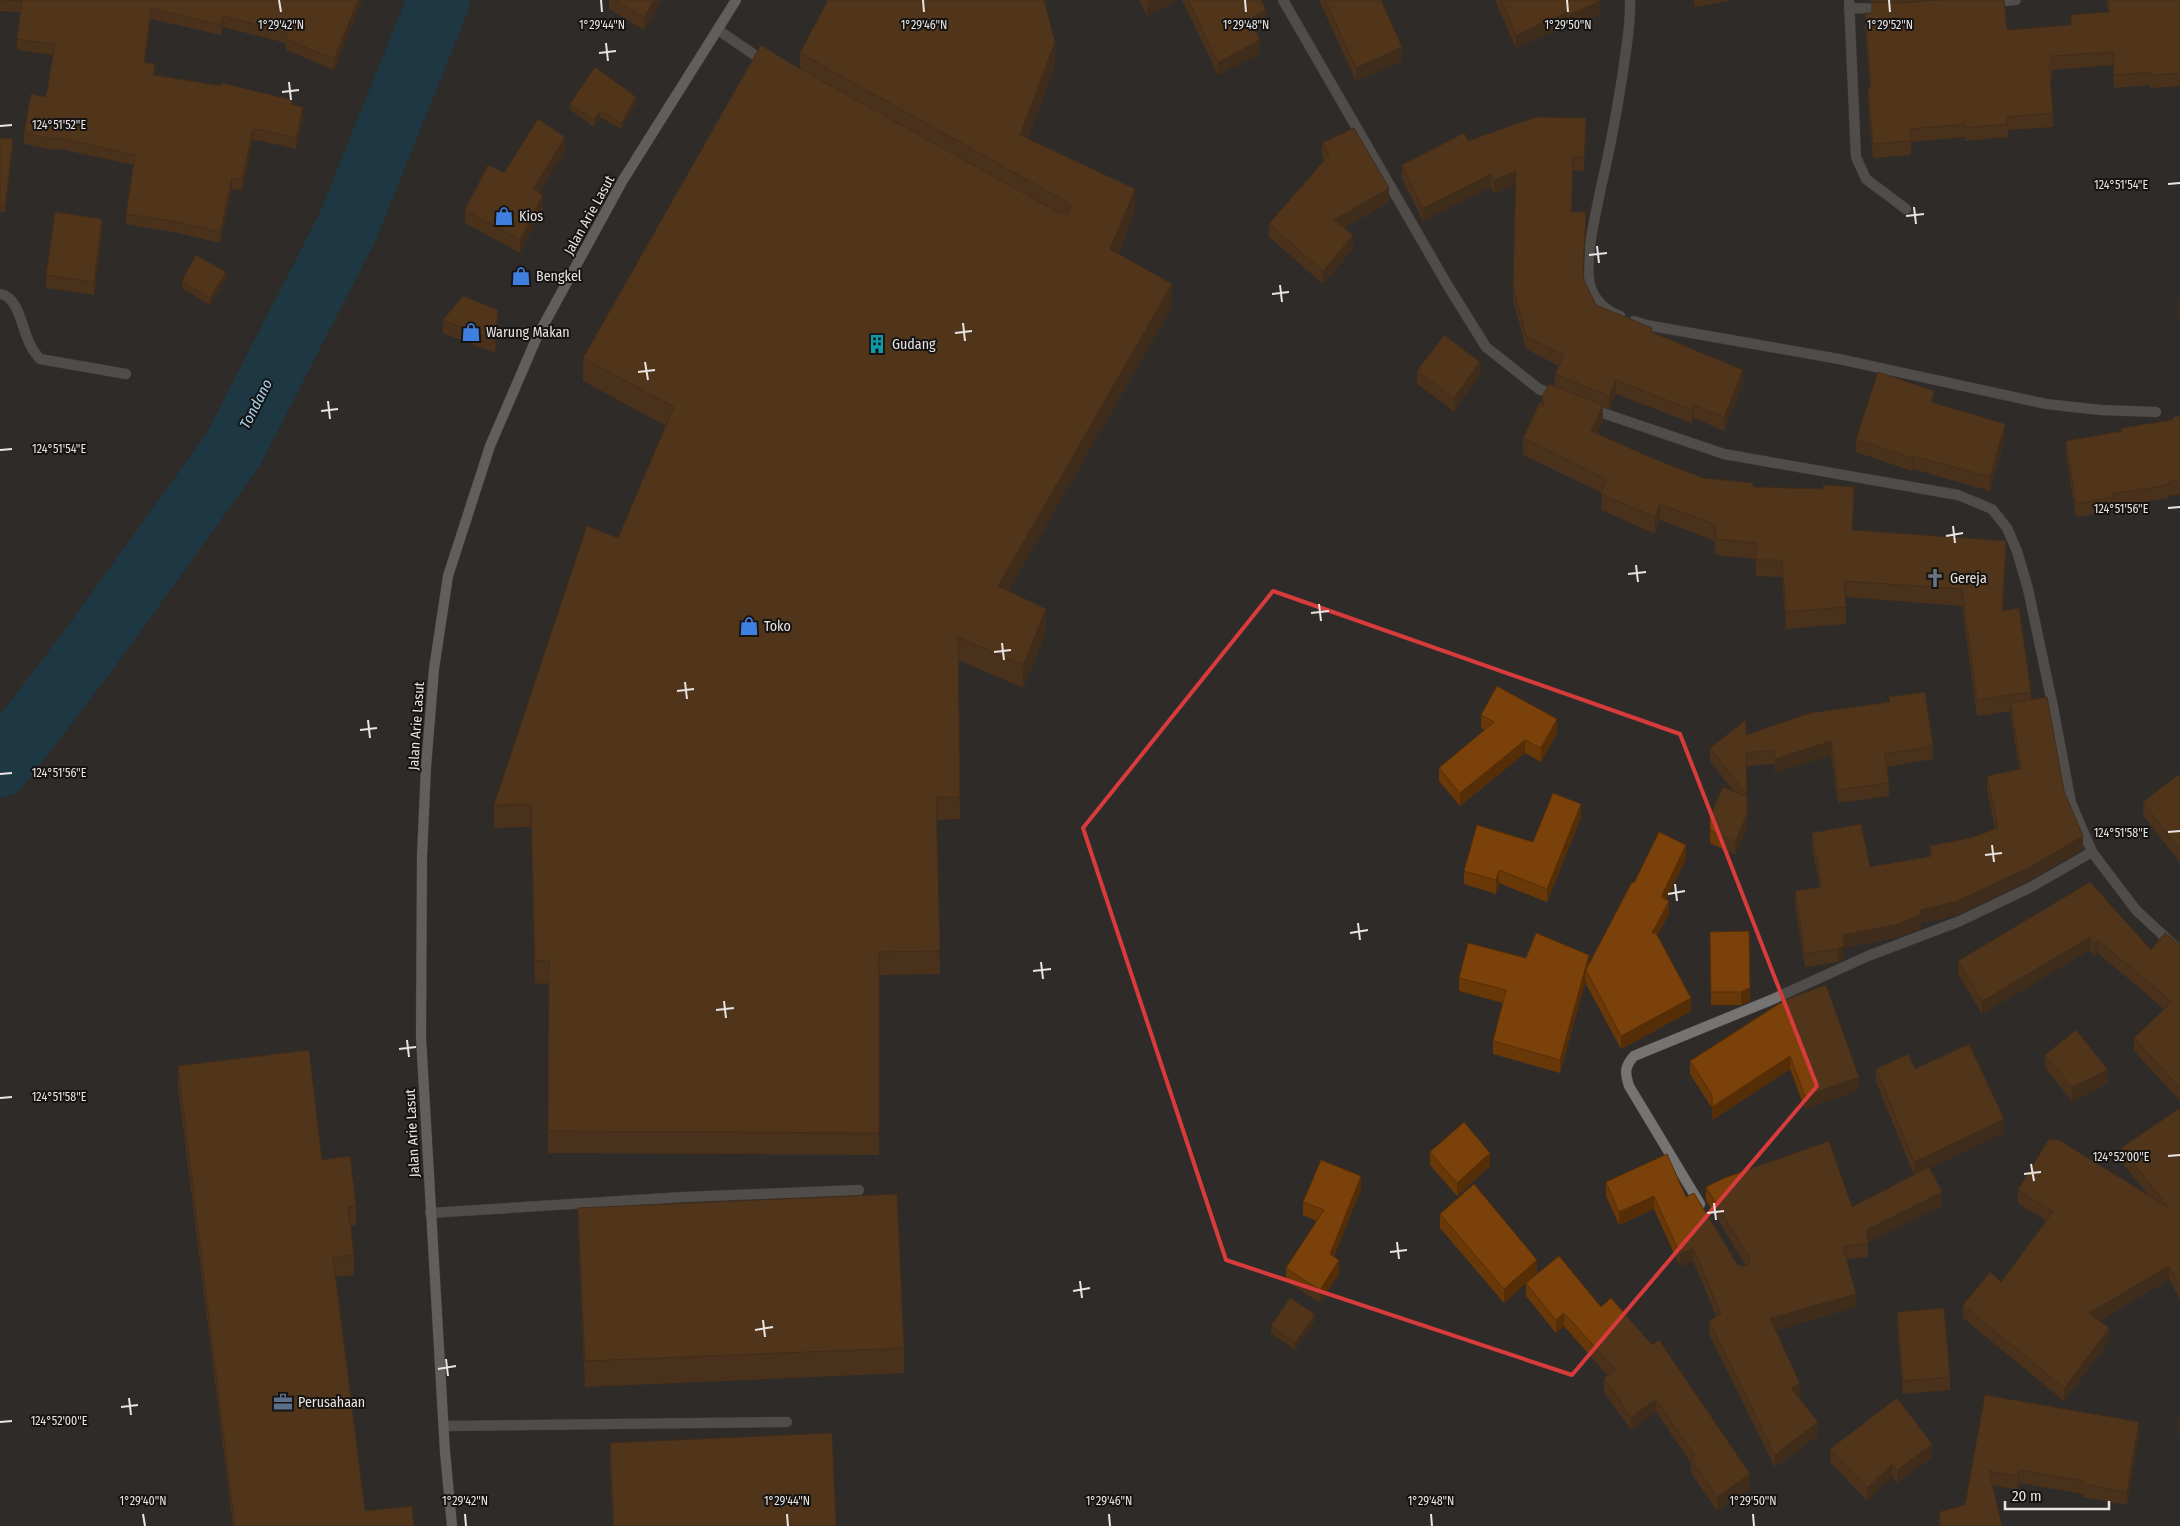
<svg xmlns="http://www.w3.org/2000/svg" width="2180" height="1526" font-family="'Fira Sans Condensed',sans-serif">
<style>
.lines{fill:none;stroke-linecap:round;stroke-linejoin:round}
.river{stroke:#074662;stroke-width:62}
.lane-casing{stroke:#4d4947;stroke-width:11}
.street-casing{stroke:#4d4947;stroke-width:11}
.secondary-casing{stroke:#4d4947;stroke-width:11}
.lane{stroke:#757472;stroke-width:10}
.street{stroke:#757472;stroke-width:10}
.secondary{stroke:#9e9d99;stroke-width:10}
.wall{fill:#693809}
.shaded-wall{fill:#552e08}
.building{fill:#7a410b;stroke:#552e08}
.marked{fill:none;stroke:#d83b3b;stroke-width:4;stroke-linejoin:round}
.ticks{fill:none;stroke:#e8e5e3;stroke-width:2}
.labels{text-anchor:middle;stroke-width:4;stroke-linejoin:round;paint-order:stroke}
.street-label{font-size:14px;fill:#e8e5e3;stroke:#161413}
.poi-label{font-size:14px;fill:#e8e5e3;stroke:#161413;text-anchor:start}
.water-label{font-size:15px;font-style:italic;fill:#a6d4f0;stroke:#161413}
.ticks-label{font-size:12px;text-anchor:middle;fill:#e8e5e3;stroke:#161413;stroke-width:4;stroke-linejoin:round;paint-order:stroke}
</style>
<rect width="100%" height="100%" fill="#2f2b29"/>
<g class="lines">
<path class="river" d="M0 766 88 651 233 450 348 226 439 0"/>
<g class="lane-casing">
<path id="lane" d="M718 30 765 62
M0 294C20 297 22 332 31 346 33 351 37 355 40 359L126 374
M430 1213 684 1197 859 1190
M444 1426 787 1422"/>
</g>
<g class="street-casing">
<path id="street" d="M1283 0 1448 286 1486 347 1539 389 1557 396
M1849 0 1856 157 1866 179 1906 209
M1992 2 2016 0
M1849 8 1886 9
M1620 316C1606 311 1594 300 1590 285 1584 259 1596 214 1601 187 1610 149 1617 110 1623 72 1626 48 1631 24 1630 0
M1634 321 1646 325 1839 359 2046 404 2101 410 2156 412
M1591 409 1724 454 1958 495 1992 509 2007 528 2017 551 2028 589 2053 707 2071 803 2092 852 2136 910 2180 951
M1700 1204 1629 1086C1625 1073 1624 1067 1634 1056L1771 1000 1868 956 1960 921 2031 887 2092 852"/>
</g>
<g class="secondary-casing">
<path id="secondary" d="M452 1526 445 1452 421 1037 422 856 426 767 434 669 448 576 490 446 537 337 623 180 736 0"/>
</g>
<use href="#lane" class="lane"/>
<use href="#street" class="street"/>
<use href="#secondary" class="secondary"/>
</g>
<path class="wall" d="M0 0 359 8 334 70 286 50V43L223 27 221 35 151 19 145 62 155 75 292 104 303 118 296 149 257 140 256 141H253L242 191 232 189 220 243 173 232 126 224V214L134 165 55 148V150L24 144V133L46 97 53 55 17 50V39L20 12 0 11Z
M609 0H662L644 30 609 9Z
M1139 0H1177L1147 16Z
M1182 0H1261L1266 23 1255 29 1260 53 1218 75Z
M1319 0H1381L1402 61 1356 81Z
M1495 0H1599L1600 14 1569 29 1567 25 1516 48Z
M1694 0H1730V1L1695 7Z
M1871 0H1931L1905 2H1871Z
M2107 0H2180V86L2150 88V85L2114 88 2113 65 2052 70V80H2050L2053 113V127L2008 130V137L1965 141V137L1911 142V155L1873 158 1868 101V88L1870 87 1865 27V13H1872V2L2007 30 2071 25V15L2108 12Z
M800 53 1055 65 1028 138 1135 212 1118 254 1172 307 1008 591 1046 632 1023 688 958 660 960 819 936 820 940 974 879 975V1155L548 1153 549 983 535 984 531 827 494 828V805L618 538 666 426 583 381V358L788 62 800 69Z
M570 104H636L621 129 600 117 594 127 570 110Z
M1586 132 1584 171 1573 170 1572 212 1586 225 1584 274V280L1596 305 1652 332 1743 383 1724 431 1694 418 1692 423 1616 394 1609 409 1603 407V422L1597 434 1647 456 1703 478 1854 504 1853 530 2006 557 2003 611 2031 692V700L2064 791 2083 849 2028 881 1957 915 1921 923V929L1898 937 1844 948V959L1838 962 1805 967 1795 905V891L1820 888 1812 847V833L1870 867 1930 856V846L1970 838 1995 829 1987 789V776L2019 769 2011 717V711L1977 716 1962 606 1846 597V624L1786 629 1782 577 1756 576V559L1715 555V541L1660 520 1655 534 1601 510 1602 493 1523 455V438L1542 404V397L1555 386V374L1559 366 1526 349 1513 300 1516 184 1494 194 1491 187 1423 221 1402 179V165L1468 141Z
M0 138 13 146 5 212H0Z
M1322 143 1389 202 1344 228 1353 249 1323 284 1269 237V224L1324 160 1322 157Z
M565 151 539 193 543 208 520 253 465 223V210L504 173Z
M102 232 94 295 46 288V275Z
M226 279 210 305 182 288V281Z
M2179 300H2180V323L2179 319Z
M443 320 498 323 495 353 443 333Z
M1417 371 1480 375 1454 411 1417 384Z
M1934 403 2005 438 1990 491 1913 469 1912 471 1856 452V439Z
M2180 416V494L2168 496V498L2113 507V511L2076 517 2066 454V441L2121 431V428L2173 420V417Z
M1889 697 1933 746V759L1886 767 1889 783V796L1838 803 1831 755 1775 773 1774 764 1746 766 1747 828 1735 855 1710 843V816L1734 792 1710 761V748L1746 735 1889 702Z
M1481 715 1557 733 1541 762 1525 753 1460 806 1439 781V768L1485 730 1481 728Z
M2180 778V863L2143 815V802Z
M1581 817 1547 902 1499 883 1496 894 1464 884V871L1533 842Z
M1686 859 1666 899 1669 914 1657 936 1691 1011 1621 1049 1586 984V979L1560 1073 1493 1054V1041L1503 1003 1459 991V978L1526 958 1589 965 1634 883Z
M2090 882 2151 950 2180 945V1101L2134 1051V1038L2164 1009 2098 953 2095 956 2090 950 1982 1014 1958 974V961Z
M1710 932 1750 1001 1741 1005H1711Z
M1785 1000 1859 1090 1805 1109 1790 1069 1712 1120V1108L1690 1074V1061Z
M2045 1055 2108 1083 2072 1101 2045 1068Z
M178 1066 322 1160 356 1206V1225L351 1226 354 1255V1275L336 1277 365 1511 414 1526H233L178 1086Z
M1876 1069H1915L2004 1133 1929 1168 1942 1206 1868 1242V1257L1846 1259 1856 1307 1776 1330 1800 1397 1799 1398 1818 1436 1775 1468 1709 1334V1321L1717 1317 1693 1261 1680 1267 1654 1209 1619 1225 1606 1196V1182L1686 1197 1737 1264 1744 1267 1746 1266 1706 1200V1187L1852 1207 1914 1175 1876 1082Z
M2180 1108V1300L2169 1279 2099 1321 2109 1341 2064 1401 1963 1318V1305L2001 1282 2046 1221 2018 1203V1190L2148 1194 2121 1162V1148Z
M1430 1152 1490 1166 1457 1196 1430 1165Z
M1361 1189 1334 1256 1339 1273 1320 1303 1286 1281V1268L1317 1221 1303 1215V1202Z
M578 1208 904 1348V1373L585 1387 578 1233Z
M1440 1214 1537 1273 1527 1282 1559 1256 1750 1488 1717 1511 1691 1473V1463L1656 1412 1631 1430 1604 1392V1378L1608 1376 1564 1326 1556 1333 1526 1296V1283L1504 1303 1440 1228Z
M1897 1312 1950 1377V1390L1903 1394 1897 1325Z
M1315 1321 1295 1350 1271 1333V1326Z
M1985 1395 2139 1436 2127 1505 2083 1497V1494L2019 1483 2018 1490 1992 1485 2002 1526H1939V1512L1965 1505Z
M2179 1419H2180V1436L2179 1433Z
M610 1443 836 1526H613L610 1468Z
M1830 1449 1932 1457 1897 1483 1892 1477 1867 1501 1830 1462Z"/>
<path class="shaded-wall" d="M358 0H363L359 8 334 70V59Z
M654 0H662L644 30V17Z
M1153 0H1177L1147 16V3Z
M1600 1V14L1569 29V15Z
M151 8V19L144 72V62Z
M1266 10V23L1249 32V19Z
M1567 12V25L1516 48V35Z
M223 16V27L221 35V25Z
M1260 40V53L1218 75V62Z
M1055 42V65L1020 158V135Z
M1402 47V61L1356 81V68Z
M155 64V75H153Z
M636 97V104L621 129V123Z
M303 107V118L296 149V138Z
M600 111V117L594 127V120Z
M253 130V141L242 191V180Z
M565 137V151L533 203V189Z
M13 139V146L5 212V206Z
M1516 171V184L1494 194V180Z
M1491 174V187L1423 221V208Z
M232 178V189L220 243V232Z
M1389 188V202L1334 233V220Z
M1135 189V212L1110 272V249Z
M543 195V208L520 253V240Z
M1586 212V225L1583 283V270Z
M102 219V232L94 295V282Z
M1353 235V249L1323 284V271Z
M226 272V279L210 305V298Z
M1172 284V307L998 609V586Z
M498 310V323L495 353V340Z
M1480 362V375L1454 411V398Z
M1743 370V383L1724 431V417Z
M1616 380V394L1609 409V396Z
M1934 391V405L1931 402Z
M1603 405V422L1591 448V431Z
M1694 405V418L1692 423V410Z
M2005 424V438L1990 491V477Z
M1913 456V469L1912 471V458Z
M1854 487V504L1852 547V530Z
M1660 504V520L1655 534V517Z
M2006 541V557L2002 627V611Z
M1046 609V632L1023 688V665Z
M1557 719V733L1541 762V748Z
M1525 740V753L1460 806V793Z
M1831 741V755L1775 773V759Z
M1581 804V817L1547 902V889Z
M1747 814V828L1735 855V842Z
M2083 836V849L2028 881 1957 915 1921 923V929L1898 937 1844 948V959L1838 962V949L1843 935 1920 910Z
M1686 845V859L1661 910V897Z
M1499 870V883L1496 894V880Z
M1669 901V914L1652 946V933Z
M2090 937V950L1982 1014V1001Z
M2098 940V953L2095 956V943Z
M1589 955V968L1586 970V979L1560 1073V1060Z
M1750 988V1001L1741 1005V992Z
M1691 998V1011L1621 1049V1036Z
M1790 1056V1069L1712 1120V1107Z
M2108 1070V1083L2072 1101V1087Z
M1859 1077V1090L1805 1109V1096Z
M2004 1119V1133L1914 1175V1162Z
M1490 1153V1166L1457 1196V1183Z
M1361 1176V1189L1330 1267V1254Z
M1942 1192V1206L1866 1243V1230Z
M1654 1196V1209L1619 1225V1212Z
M1693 1248V1261L1680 1267V1254Z
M1339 1260V1273L1320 1303V1290Z
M1537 1260V1273L1504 1303V1289Z
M2169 1266V1279L2089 1326V1313Z
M1856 1294V1307L1770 1332V1318Z
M1564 1313V1326L1556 1333V1320Z
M1315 1314V1321L1295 1350V1343Z
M2109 1328V1341L2064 1401V1388Z
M1800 1384V1397L1791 1401V1388Z
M1656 1399V1412L1631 1430V1417Z
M1818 1422V1436L1775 1468V1455Z
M2139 1422V1436L2127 1505V1492Z
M1932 1444V1457L1897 1483V1470Z
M1892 1464V1477L1867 1501V1488Z
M2019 1470V1483L2018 1490V1476Z
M1750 1474V1488L1717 1511V1497Z"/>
<path class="building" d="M2 0H358L334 59 286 39 287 33 223 16 221 25 151 8 144 62 155 64 153 75 221 86 222 83 292 100 291 104 303 107 296 138 257 129 256 130H253L242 180 232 178 220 232 173 221 126 214 135 155 55 137V139L24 133 31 94 46 97 55 44 17 39 22 1Z
M615 0H654L644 17Z
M828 0H1044L1055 42 1020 135 1135 189 1110 249 1172 284 998 586 1046 609 1023 665 958 637 960 797H936L940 951 879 952V1133L548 1131 549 960 535 961 531 804 494 805 587 526 618 538 674 407 583 358 761 45 788 62 1061 214H1067L1070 211V205L1067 202 800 53Z
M1146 0H1153L1147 3Z
M1188 0H1261L1266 10 1249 19 1260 40 1218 62Z
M1325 0H1381L1402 47 1356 68Z
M1501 0H1599L1600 1 1569 15 1567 12 1516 35Z
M1937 0H2004L2007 30 2071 25V15L2109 12 2108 0H2180V73L2150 75V72L2114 75 2113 52 2051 56 2052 66H2049L2053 113 2007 117 2008 124 1965 128V124L1910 129 1911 141 1873 144 1868 88 1871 87 1865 13H1872V2L1905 3Z
M595 67 636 97 621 123 600 111 594 120 570 104Z
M1536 117 1586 118 1584 157H1573L1571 212H1586L1583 270 1584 280 1596 305 1652 328 1651 332 1743 370 1724 417 1694 405 1692 410 1616 380 1609 396 1555 374 1564 355 1526 336 1513 287 1516 171 1494 180 1491 174 1423 208 1402 165 1464 133 1468 141Z
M538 119 565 137 533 189 543 195 520 240 465 210 488 165 504 173Z
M1354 128 1389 188 1334 220 1353 235 1323 271 1269 224 1329 155 1322 143Z
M0 138 13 139 5 206 0 205Z
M55 212 102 219 94 282 46 275Z
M196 255 226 272 210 298 182 281Z
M463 296 498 310 495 340 443 320Z
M1444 335 1480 362 1454 398 1417 371Z
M1878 372 1934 391 1931 402 2005 424 1990 477 1913 456 1912 458 1856 439Z
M1549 384 1603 405 1591 431 1647 456 1703 478 1753 483V487L1823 489V485L1854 487 1852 530 2006 541 2002 611 2019 608 2031 692 1977 700 1962 589 1844 581 1846 607 1786 612 1782 560H1756L1757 543 1715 539 1716 525 1660 504 1655 517 1601 494 1607 480 1523 438 1540 402 1544 406 1542 397Z
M2180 416V480L2168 482V485L2112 494 2113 497 2076 504 2066 441 2122 431 2121 428 2173 420V417Z
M1497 686 1557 719 1541 748 1525 740 1460 793 1439 768 1494 722 1481 715Z
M1925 692 1933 746 1885 754 1889 783 1838 790 1831 741 1775 759 1774 750 1746 753 1747 795 1710 748 1746 720V735L1810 713 1890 702 1889 697Z
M2047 697 2064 791 2083 836 2028 868 1957 901 1920 910 1921 915 1898 924 1843 935 1844 946 1838 949 1805 954 1795 891 1822 887 1812 833 1861 824 1870 867 1932 856 1930 846 1970 838 1998 828 1987 776 2021 769 2011 703Z
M2178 775 2180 778V850L2143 802Z
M1723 787 1747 797V814L1735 842 1710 830V816Z
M1553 793 1581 804 1547 889 1499 870 1496 880 1464 871 1477 825 1533 842Z
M1659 832 1686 845 1661 897 1669 901 1652 933H1656L1691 998 1621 1036 1586 970 1632 882 1634 883Z
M2090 882 2151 950 2165 933 2180 945V1088L2134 1038 2172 1002 2098 940 2095 943 2090 937 1982 1001 1958 961Z
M1749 931 1750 988 1741 992H1711L1710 932Z
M1536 933 1589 955 1560 1060 1493 1041 1506 990 1459 978 1468 943 1526 958Z
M1826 985 1859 1077 1805 1096 1790 1056 1712 1107V1095L1690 1061 1785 1000Z
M2076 1030 2108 1070 2072 1087 2045 1055Z
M1969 1044 2004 1119 1914 1162 1876 1069 1908 1054 1915 1069Z
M309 1050 322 1160 350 1156 356 1206 348 1207 354 1255 333 1258 365 1511 412 1506 414 1526H235L178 1066Z
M2180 1108V1286L2169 1266 2089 1313 2109 1328 2064 1388 1963 1305 1990 1272 2001 1282 2053 1212 2018 1190 2048 1140H2059L2169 1208 2121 1148Z
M1464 1122 1490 1153 1457 1183 1430 1152Z
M1829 1141 1852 1207 1929 1167 1942 1192 1866 1230 1868 1243 1843 1247 1856 1294 1770 1318 1800 1384 1791 1388 1818 1422 1775 1455 1709 1321 1721 1314 1693 1248 1680 1254 1654 1196 1619 1212 1606 1182 1667 1154 1686 1197 1694 1193 1737 1264 1744 1267 1749 1264V1257L1706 1187 1722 1179Z
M1321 1160 1361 1176 1330 1254 1339 1260 1320 1290 1286 1268 1324 1210 1303 1202Z
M1474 1184 1537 1260 1504 1289 1440 1214Z
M897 1194 904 1348 585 1361 578 1208Z
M1559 1256 1601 1307 1611 1298 1652 1345 1659 1340 1750 1474 1717 1497 1691 1459 1695 1456 1656 1399 1631 1417 1604 1378 1616 1370 1564 1313 1556 1320 1526 1283Z
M1290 1298 1315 1314 1295 1343 1271 1326Z
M1944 1308 1950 1377 1903 1381 1897 1312Z
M1985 1395 2139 1422 2127 1492 2083 1484V1481L2019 1470 2018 1476 1989 1471 2002 1526H1942L1939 1512 1965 1505Z
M1897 1398 1932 1444 1897 1470 1892 1464 1867 1488 1830 1449Z
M832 1433 836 1526H614L610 1443Z"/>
<path d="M0 0H2180V1526H0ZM1273 591 1680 734 1817 1086 1572 1375 1226 1260 1083 828Z" fill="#2f2b29" fill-opacity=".55" fill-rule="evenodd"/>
<path class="marked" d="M1273 591 1680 734 1817 1086 1572 1375 1226 1260 1083 828Z"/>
<path class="ticks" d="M279 0 281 12M601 0 602 12M923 0 924 12M1245 0 1246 12M1567 0 1568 12M1889 0 1890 12M606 43 608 61M599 53 616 51M289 82 291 100M282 92 299 90M0 126 12 125M2168 184 2180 183M1914 207 1916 224M1906 216 1924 214M1597 246 1599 263M1589 255 1607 253M1280 285 1282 302M1272 294 1289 292M963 323 965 341M955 333 972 331M645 362 648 380M638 372 655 370M328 401 330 419M321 411 338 409M0 450 12 449M2168 508 2180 507M1953 526 1955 543M1946 536 1963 533M1636 565 1638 582M1628 574 1646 572M1319 604 1321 621M1311 613 1329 611M1002 643 1004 660M994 652 1011 650M685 682 687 699M677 691 694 689M368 720 370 738M360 730 377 728M0 774 12 773M2168 832 2180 831M1992 845 1994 862M1985 855 2002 853M1675 884 1677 901M1668 894 1685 891M1358 923 1360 940M1350 933 1368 930M1041 962 1043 979M1033 971 1051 969M724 1001 726 1018M716 1010 734 1008M407 1040 409 1057M399 1049 416 1047M0 1098 12 1097M2168 1156 2180 1155M2031 1164 2034 1181M2024 1174 2041 1172M1714 1203 1716 1220M1707 1213 1724 1211M1397 1242 1399 1259M1390 1252 1407 1250M1080 1281 1082 1298M1073 1291 1090 1288M763 1320 765 1337M755 1330 773 1327M446 1359 448 1376M438 1369 456 1366M129 1398 131 1415M121 1407 138 1405M0 1422 12 1421M143 1514 145 1526M465 1514 466 1526M787 1514 788 1526M1109 1514 1110 1526M1431 1514 1432 1526M1753 1514 1754 1526"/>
<defs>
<g id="shop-bare" transform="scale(1.5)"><path d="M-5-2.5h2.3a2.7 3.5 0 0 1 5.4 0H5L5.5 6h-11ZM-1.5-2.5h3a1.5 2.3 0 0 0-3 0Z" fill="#3f7fe0" stroke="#161413" stroke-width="2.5" paint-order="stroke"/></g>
<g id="building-bare" transform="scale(1.5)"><path d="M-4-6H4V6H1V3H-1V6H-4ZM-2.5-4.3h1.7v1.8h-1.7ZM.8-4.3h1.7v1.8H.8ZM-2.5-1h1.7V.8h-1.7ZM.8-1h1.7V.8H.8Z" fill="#0f9aa8" stroke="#161413" stroke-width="2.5" paint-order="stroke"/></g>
<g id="church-bare" transform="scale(1.5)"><path d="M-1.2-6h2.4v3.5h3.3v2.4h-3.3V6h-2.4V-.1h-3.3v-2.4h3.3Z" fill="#6b7280" stroke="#161413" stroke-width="2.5" paint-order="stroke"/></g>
<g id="office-bare" transform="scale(1.5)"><path d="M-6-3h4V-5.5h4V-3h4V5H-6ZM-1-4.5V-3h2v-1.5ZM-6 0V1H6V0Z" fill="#5c6f8a" stroke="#161413" stroke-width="2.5" paint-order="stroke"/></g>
</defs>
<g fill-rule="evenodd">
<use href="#shop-bare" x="504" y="216"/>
<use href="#shop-bare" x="521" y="276"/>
<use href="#shop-bare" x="471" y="332"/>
<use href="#building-bare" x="877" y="344"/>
<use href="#church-bare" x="1935" y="578"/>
<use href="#shop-bare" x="749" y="626"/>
<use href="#office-bare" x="283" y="1402"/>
</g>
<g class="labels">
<g class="street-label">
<text transform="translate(589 215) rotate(-61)" y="5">Jalan Arie Lasut</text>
<text transform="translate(416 726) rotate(-86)" y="5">Jalan Arie Lasut</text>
<text transform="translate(412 1133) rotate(-93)" y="5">Jalan Arie Lasut</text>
</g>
<g class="poi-label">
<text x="519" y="221">Kios</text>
<text x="536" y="281">Bengkel</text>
<text x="486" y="337">Warung Makan</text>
<text x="892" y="349">Gudang</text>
<text x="1950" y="583">Gereja</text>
<text x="764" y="631">Toko</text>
<text x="298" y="1407">Perusahaan</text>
</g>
<g class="water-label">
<text transform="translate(256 404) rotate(-63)" y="5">Tondano</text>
</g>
</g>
<g class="ticks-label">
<text x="281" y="29">1°29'42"N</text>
<text x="602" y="29">1°29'44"N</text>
<text x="924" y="29">1°29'46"N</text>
<text x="1246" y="29">1°29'48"N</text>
<text x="1568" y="29">1°29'50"N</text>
<text x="1890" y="29">1°29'52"N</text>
<text x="59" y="129">124°51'52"E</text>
<text x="2121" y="189">124°51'54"E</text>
<text x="59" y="453">124°51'54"E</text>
<text x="2121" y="513">124°51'56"E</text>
<text x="59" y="777">124°51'56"E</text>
<text x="2121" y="837">124°51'58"E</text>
<text x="59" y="1101">124°51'58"E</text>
<text x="2121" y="1161">124°52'00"E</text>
<text x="59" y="1425">124°52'00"E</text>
<text x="143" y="1505">1°29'40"N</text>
<text x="465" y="1505">1°29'42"N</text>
<text x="787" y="1505">1°29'44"N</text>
<text x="1109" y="1505">1°29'46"N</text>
<text x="1431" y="1505">1°29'48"N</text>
<text x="1753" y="1505">1°29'50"N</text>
</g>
<path d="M2005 1501v8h104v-8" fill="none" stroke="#e8e5e3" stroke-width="2.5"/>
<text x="2012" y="1501" font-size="15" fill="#e8e5e3" stroke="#161413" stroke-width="4" paint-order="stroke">20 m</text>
</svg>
